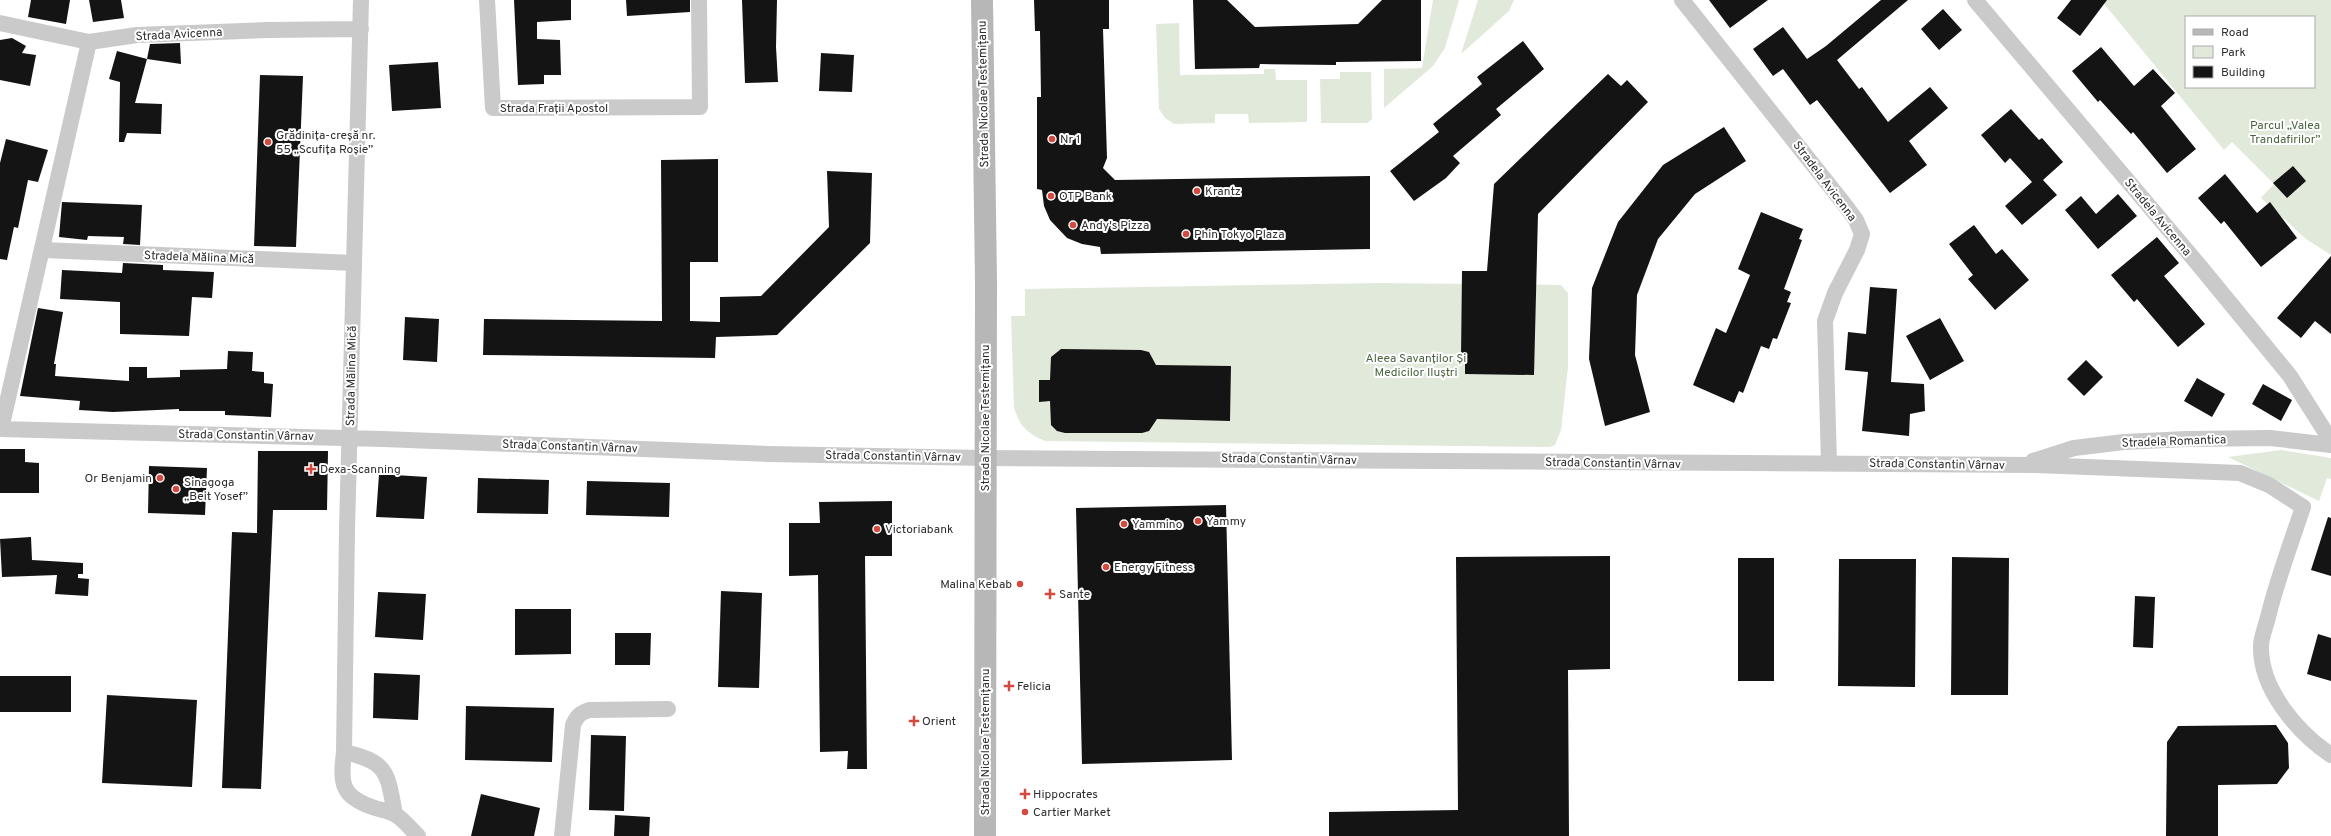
<svg xmlns="http://www.w3.org/2000/svg" width="2331" height="836" font-family="Overpass,sans-serif">
<style>
.green{fill:#e1e9db;fill-rule:evenodd}
.building{fill:#141414}
.lines{fill:none;stroke-linecap:round;stroke-linejoin:round}
.street{stroke:#cacaca;stroke-width:16}
.secondary{stroke:#b7b7b7;stroke-width:22}
.poi-dot{fill:#d44a3e;stroke:#fff;stroke-width:1.5}
.labels{text-anchor:middle;stroke-width:4;stroke-linejoin:round;paint-order:stroke}
.street-label{font-size:12px;fill:#2d2d2d;stroke:#fff}
.park-label{font-size:12px;fill:#4a643f;stroke:#fff}
.poi-label{font-size:12px;fill:#2d2d2d;stroke:#fff;text-anchor:start}
</style>
<rect width="100%" height="100%" fill="#fff"/>
<path class="green" d="M1433 0H1459L1445 48 1433 66 1384 108V69L1422 68Z
M1478 0H1514L1509 11 1461 54Z
M2101 0H2331V255L2306 239 2261 198 2274 184 2232 142 2224 150ZM2186 17H2314V87H2186Z
M1179 23 1180 75 1264 74V69H1275L1276 80H1307V122L1249 123 1248 114H1215V123L1174 124 1165 118 1159 109 1156 24Z
M1340 72H1371L1372 119 1367 123H1321L1320 79H1340Z
M1380 283 1561 285 1568 293V367L1561 430 1555 445 1550 447 1045 441C1027 433 1019 426 1014 407L1011 316H1025V289Z
M2281 450 2331 458V479L2327 478 2319 501 2228 457Z"/>
<path class="building" d="M31 0H70L66 24 28 17Z
M89 0H121L124 18 93 22Z
M514 0H571V20L537 22V39L560 40 561 75H544V84L518 85Z
M626 0H690V12L627 16Z
M742 0H777L776 47 778 82 745 83Z
M1034 0H1109V29H1103L1107 158 1103 168 1115 180 1370 176V249L1101 254 1100 247 1082 244 1067 238 1050 220 1044 206 1042 190 1037 189V97H1041L1040 31H1035Z
M1193 0H1227L1255 27 1358 24 1382 0H1421V61L1336 62V65L1260 64 1259 68 1195 69Z
M1709 0H1768L1730 28Z
M1881 0H1908L1837 60 1859 89 1862 87 1888 122 1930 87 1948 108 1909 141 1927 165 1890 193 1817 100 1810 105 1783 69 1773 76 1753 49 1783 27 1807 59 1826 46Z
M2071 0H2107L2080 36 2057 18Z
M1943 9 1962 30 1939 50 1921 29Z
M12 38 26 46 22 53 36 55 30 86 0 80V40Z
M1523 41 1544 69 1496 109 1501 115 1453 156 1460 163 1446 178 1414 201 1390 171 1439 132 1433 124 1482 84 1477 77Z
M180 43 181 64 147 59 150 44Z
M2101 47 2134 86 2153 69 2175 93 2161 106 2196 149 2167 173 2133 132 2131 134 2100 100 2098 102 2072 71Z
M117 51 147 59 135 103 162 104 161 134 127 133 124 142H119L120 82 109 79Z
M821 53 854 55 852 92 819 91Z
M438 62 441 108 392 111 389 65Z
M1608 74 1621 86 1627 80 1648 102 1538 214 1534 375 1465 374V357H1461L1462 271H1487L1494 184Z
M260 75 303 76 296 247 254 246Z
M2011 109 2039 140 2042 138 2063 162 2043 180 2057 195 2022 225 2005 206 2032 182 2010 158 2005 163 1981 135Z
M1724 127 1746 161 1695 194 1658 239 1637 295 1635 355 1650 412 1605 426 1589 359 1592 288 1618 222 1663 165Z
M6 139 48 150 38 182 28 180 18 228 14 227 7 260 0 259V163Z
M718 159V262H690V321L720 322V297L761 296 829 227 827 171 872 173 870 243 777 335 716 337 715 358 483 355 484 319 662 321 661 160Z
M2293 166 2306 181 2287 198 2273 183Z
M2225 174 2257 213 2270 202 2297 238 2261 267 2224 221 2221 224 2198 198Z
M2118 194 2137 216 2098 249 2065 210 2081 196 2096 214Z
M62 202 142 205 140 245 123 244 124 237 88 236 87 240 59 237Z
M1761 212 1803 229 1799 239 1802 240 1784 289 1791 292 1787 302 1791 303 1777 339 1773 338 1769 349 1761 346 1743 393 1739 391 1734 403 1693 385 1716 328 1726 333 1750 275 1738 269Z
M1974 225 1996 254 2002 249 2029 280 1995 310 1968 279 1973 275 1949 244Z
M2157 237 2179 263 2164 276 2205 324 2178 347 2137 299 2134 302 2111 275Z
M2331 256V334L2315 321 2301 338 2277 318Z
M123 263 163 265V270L214 272 212 298 192 297 189 336 120 334V302L60 299 62 270 122 273Z
M1870 287 1897 289 1891 382 1924 384 1925 411 1910 414 1909 436 1862 431 1868 372 1845 370 1848 332 1866 334Z
M38 308 63 312 54 364H56L55 376 129 381V367H147V378L180 377V370L227 369 228 351 253 352 252 371 264 372V383L273 384 271 417 225 415V411H179V409L113 412 79 410 80 401 20 396Z
M405 317 439 319 437 362 403 360Z
M1940 318 1964 361 1930 380 1906 336Z
M1061 349 1141 350 1149 352 1156 365 1231 366 1230 421 1157 419 1149 431 1142 433H1065L1057 431 1051 425 1050 401 1039 402V380H1050L1051 357Z
M2086 360 2103 377 2084 396 2067 379Z
M2197 378 2225 394 2212 417 2184 401Z
M2263 384 2292 400 2281 421 2252 404Z
M0 449H25V462L39 463V493H0Z
M258 451H328L327 510H273L261 789 222 788 232 532 257 533Z
M149 466 207 468 205 515 148 513Z
M379 474 427 477 424 519 376 517Z
M478 478 549 480 548 514 477 513Z
M587 481 670 483 669 517 586 515Z
M892 501V556H865L867 769H847L848 751 820 752 818 575 789 576V523H820L819 502Z
M1226 505 1232 760 1082 764 1076 508Z
M2328 517 2331 518V576L2311 570Z
M31 537 32 560 83 563V574H78V578L89 579 88 596 55 594 57 575 2 577 0 539Z
M1610 556V669L1568 670 1569 836H1329V812L1458 810 1456 557Z
M1952 557 2009 558 2008 695H1951Z
M1738 558H1774V681H1738Z
M1839 559H1916L1915 687 1838 686Z
M721 591 762 593 759 688 718 687Z
M378 592 426 594 423 640 375 637Z
M2135 596 2155 597 2153 648 2133 647Z
M515 609H571V654L515 655Z
M615 633H651L650 665H615Z
M2318 634 2331 638V681L2307 674Z
M374 673 420 675 418 720 373 718Z
M0 676H71V712H0Z
M107 695 197 700 192 787 102 783Z
M466 706 554 708 552 762 465 760Z
M2276 725 2288 743 2289 768 2277 784 2218 785V836H2166L2167 742 2178 726Z
M591 735 626 736 624 811 589 810Z
M481 794 540 808 534 836H471Z
M615 815 650 817 649 836H614Z"/>
<g class="lines">
<path class="street" d="M361 0 347 529 344 752C340 784 341 797 375 808 381 810 390 811 396 815 404 820 411 829 418 836
M487 0 493 108 700 107 699 0
M1682 0 1845 205 1856 220 1862 234 1857 250 1835 293 1825 321 1829 463
M1975 0 2198 264 2290 376 2331 441
M0 23 89 42 137 35 267 30 361 29
M43 250 354 263
M0 429 383 439 769 454 984 458 2036 465 2240 473 2269 485 2303 507C2291 543 2277 580 2268 617 2266 626 2261 637 2261 646 2260 689 2297 732 2331 755
M1 429 89 42
M2033 461 2074 448 2124 442 2186 439 2270 438 2331 445
M344 752C389 762 387 773 395 814
M562 836 573 725C577 716 580 713 589 710L668 709"/>
<path class="secondary" d="M982 0 986 282 985 836"/>
</g>
<g class="poi-dot">
<circle cx="1052" cy="139" r="4"/>
<circle cx="268" cy="142" r="4"/>
<circle cx="1197" cy="191" r="4"/>
<circle cx="1051" cy="196" r="4"/>
<circle cx="1073" cy="225" r="4"/>
<circle cx="1186" cy="234" r="4"/>
<path d="M309 463h4v4h4v4h-4v4h-4v-4h-4v-4h4z"/>
<circle cx="160" cy="478" r="4"/>
<circle cx="176" cy="489" r="4"/>
<circle cx="1198" cy="521" r="4"/>
<circle cx="1124" cy="524" r="4"/>
<circle cx="877" cy="529" r="4"/>
<circle cx="1106" cy="567" r="4"/>
<circle cx="1020" cy="584" r="4"/>
<path d="M1048 588h4v4h4v4h-4v4h-4v-4h-4v-4h4z"/>
<path d="M1007 680h4v4h4v4h-4v4h-4v-4h-4v-4h4z"/>
<path d="M912 715h4v4h4v4h-4v4h-4v-4h-4v-4h4z"/>
<path d="M1023 788h4v4h4v4h-4v4h-4v-4h-4v-4h4z"/>
<circle cx="1025" cy="812" r="4"/>
</g>
<g class="labels">
<g class="street-label">
<text transform="translate(179 34) rotate(-3)" y="4">Strada Avicenna</text>
<text transform="translate(983 94) rotate(-91)" y="4">Strada Nicolae Testemițanu</text>
<text x="554" y="112">Strada Frații Apostol</text>
<text transform="translate(1825 181) rotate(53)" y="4">Stradela Avicenna</text>
<text transform="translate(2158 217) rotate(50)" y="4">Stradela Avicenna</text>
<text transform="translate(199 257) rotate(2)" y="4">Stradela Mălina Mică</text>
<text transform="translate(351 376) rotate(-89)" y="4">Strada Mălina Mică</text>
<text transform="translate(985 418) rotate(-90)" y="4">Strada Nicolae Testemițanu</text>
<text transform="translate(246 435) rotate(1)" y="4">Strada Constantin Vârnav</text>
<text transform="translate(2174 441) rotate(-2)" y="4">Stradela Romantica</text>
<text transform="translate(570 446) rotate(2)" y="4">Strada Constantin Vârnav</text>
<text transform="translate(893 456) rotate(1)" y="4">Strada Constantin Vârnav</text>
<text transform="translate(1289 459) rotate(1)" y="4">Strada Constantin Vârnav</text>
<text transform="translate(1613 463) rotate(1)" y="4">Strada Constantin Vârnav</text>
<text transform="translate(1937 464) rotate(1)" y="4">Strada Constantin Vârnav</text>
<text transform="translate(985 742) rotate(-90)" y="4">Strada Nicolae Testemițanu</text>
</g>
<g class="park-label">
<text x="2285" y="129">Parcul „Valea<tspan x="2285" dy="14">Trandafirilor”</tspan></text>
<text x="1416" y="362">Aleea Savanților Și<tspan x="1416" dy="14">Medicilor Iluștri</tspan></text>
</g>
<g class="poi-label">
<text x="276" y="139">Grădinița-creșă nr.<tspan x="276" dy="14">55 „Scufița Roșie”</tspan></text>
<text x="1060" y="143">Nr 1</text>
<text x="1205" y="195">Krantz</text>
<text x="1059" y="200">OTP Bank</text>
<text x="1081" y="229">Andy's Pizza</text>
<text x="1194" y="238">Phin Tokyo Plaza</text>
<text x="320" y="473">Dexa-Scanning</text>
<text x="152" y="482" text-anchor="end">Or Benjamin</text>
<text x="184" y="486">Sinagoga<tspan x="184" dy="14">„Beit Yosef”</tspan></text>
<text x="1206" y="525">Yammy</text>
<text x="1132" y="528">Yammino</text>
<text x="885" y="533">Victoriabank</text>
<text x="1114" y="571">Energy Fitness</text>
<text x="1012" y="588" text-anchor="end">Malina Kebab</text>
<text x="1059" y="598">Sante</text>
<text x="1017" y="690">Felicia</text>
<text x="922" y="725">Orient</text>
<text x="1033" y="798">Hippocrates</text>
<text x="1033" y="816">Cartier Market</text>
</g>
</g>
<rect x="2185" y="16" width="130" height="72" fill="#ffffff" stroke="#ababab"/>
<rect x="2193" y="29" width="20" height="6" fill="#b7b7b7" stroke="#ababab"/>
<text x="2221" y="36" font-size="12" fill="#2d2d2d">Road</text>
<rect x="2193" y="46" width="20" height="12" fill="#e1e9db" stroke="#ababab"/>
<text x="2221" y="56" font-size="12" fill="#2d2d2d">Park</text>
<rect x="2193" y="66" width="20" height="12" fill="#141414" stroke="#ababab"/>
<text x="2221" y="76" font-size="12" fill="#2d2d2d">Building</text>
</svg>
